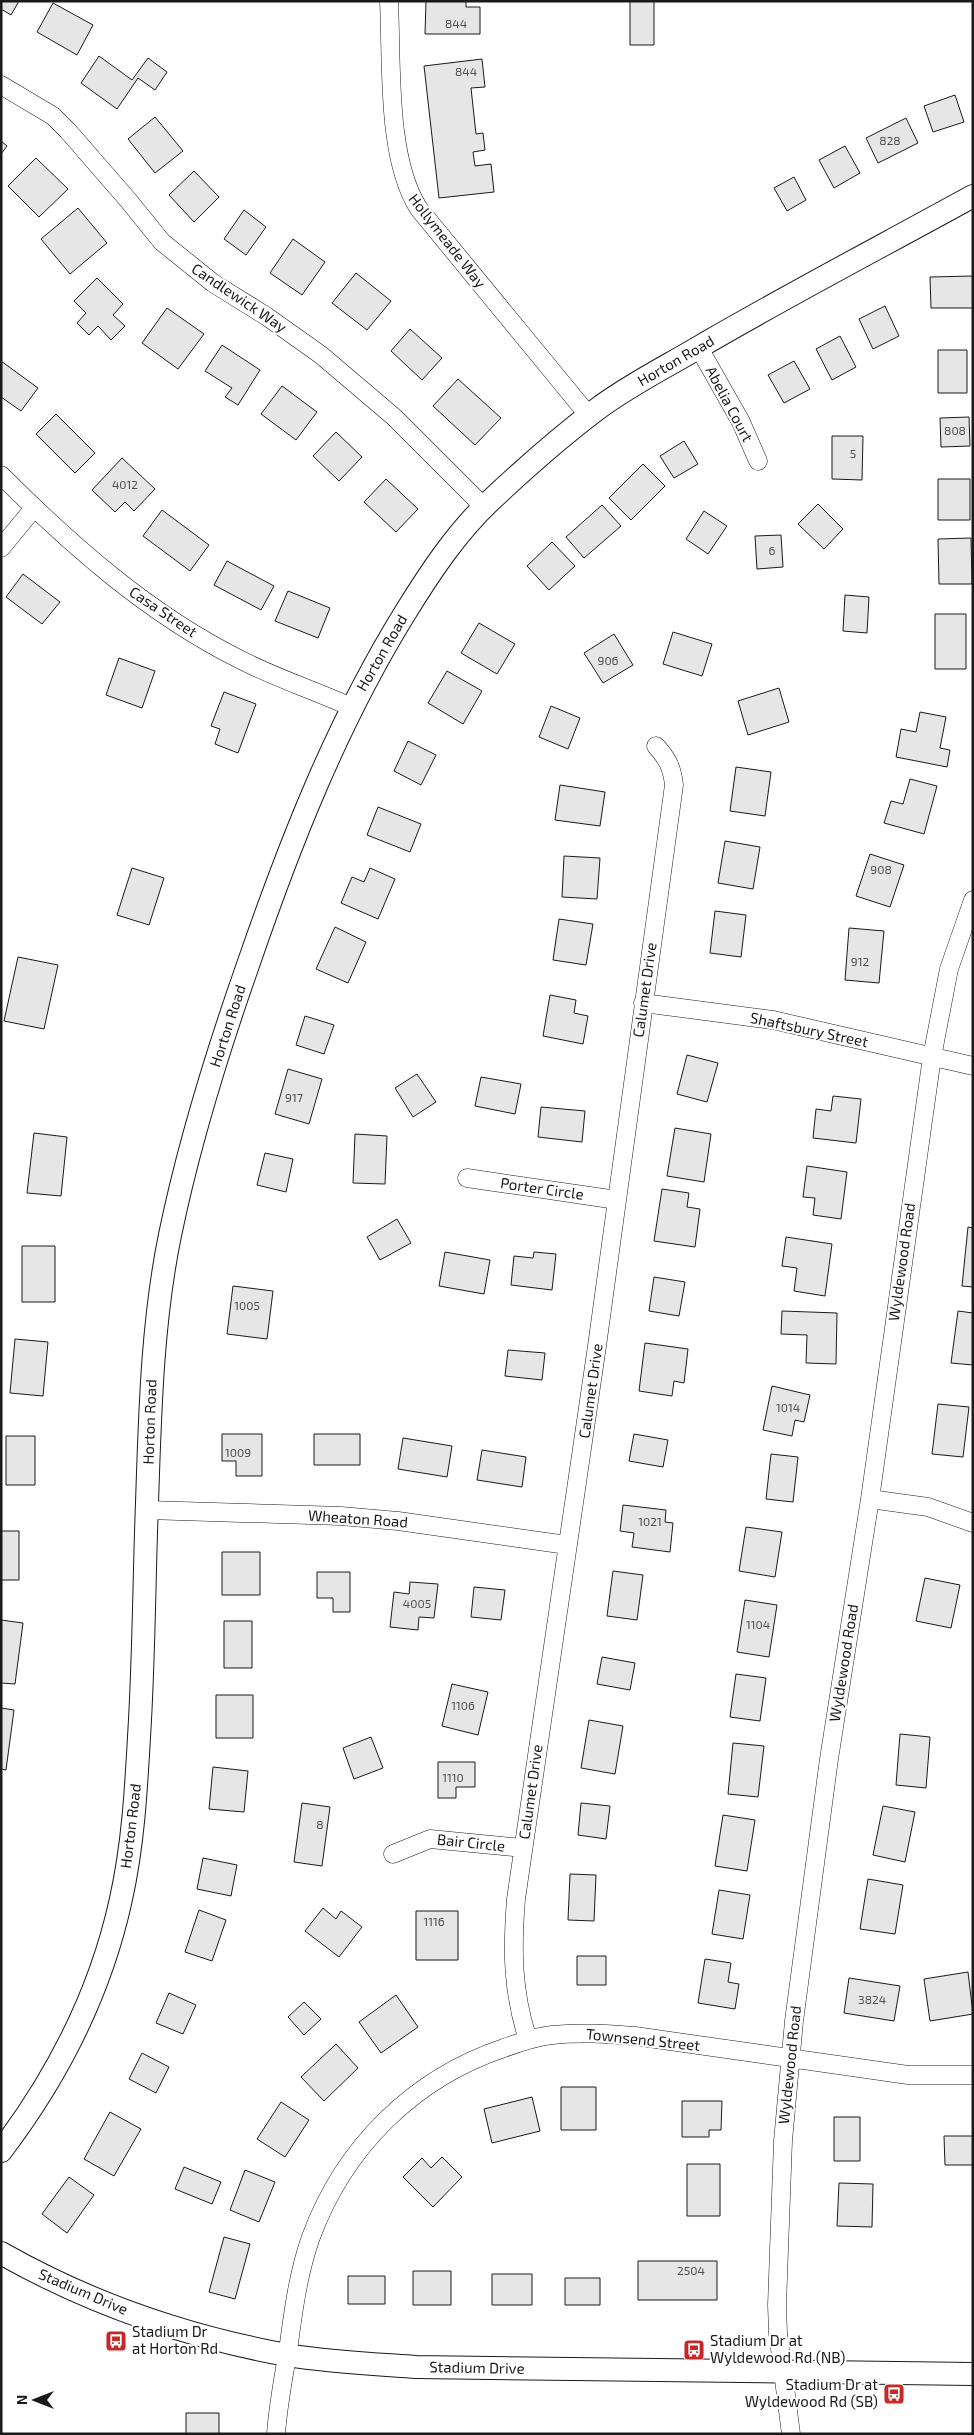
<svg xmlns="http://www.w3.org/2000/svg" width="974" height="2435" font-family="'Exo 2',sans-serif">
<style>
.building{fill:#e6e6e6;stroke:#1a1a1a}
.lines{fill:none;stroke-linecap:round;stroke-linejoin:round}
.minor-casing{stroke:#1a1a1a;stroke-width:19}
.tertiary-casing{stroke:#1a1a1a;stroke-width:24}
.minor{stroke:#fff;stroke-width:18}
.tertiary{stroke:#fff;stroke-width:22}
.labels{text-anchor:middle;stroke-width:4;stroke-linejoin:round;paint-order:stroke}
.number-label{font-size:12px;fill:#4d4d4d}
.street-label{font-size:15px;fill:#1a1a1a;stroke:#fff}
.poi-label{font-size:15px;fill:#1a1a1a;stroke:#fff;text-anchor:start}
</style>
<rect width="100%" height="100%" fill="#fff"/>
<path class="building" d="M1 1H19L11 15 1 9Z
M426 1H466V7H480V34H425Z
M630 1H654V45H630Z
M53 3 93 25 77 55 37 32Z
M99 56 132 80 148 58 167 72 155 90 138 78 117 109 81 83Z
M482 59 485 87 471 88 476 134 483 133 485 150 473 152 475 166 491 164 494 192 439 198 424 66Z
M955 95 964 122 933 132 924 106Z
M155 117 183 151 155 173 128 139Z
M906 118 918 143 878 163 866 138Z
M1 141 7 146 1 154Z
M845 146 860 173 834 188 819 160Z
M36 158 68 189 39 217 8 186Z
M194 171 219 197 194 222 169 195Z
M794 177 806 200 787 211 774 188Z
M78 208 107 243 70 274 41 239Z
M244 210 266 227 246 255 224 239Z
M293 239 325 262 302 295 270 273Z
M356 273 391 301 367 330 332 303Z
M973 276V308H931L930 277Z
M97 278 123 304 113 315 125 326 111 340 98 326 89 335 77 323 86 313 74 301Z
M885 306 899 336 873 349 859 319Z
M167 308 204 334 178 369 142 343Z
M410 329 442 358 422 380 391 351Z
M840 336 856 367 832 380 816 349Z
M222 345 260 370 238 405 225 397 232 388 205 371Z
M938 350H967V393H938Z
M1 361 38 388 21 411 1 397Z
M794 361 810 389 784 403 768 375Z
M458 379 501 418 475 445 433 406Z
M282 386 317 412 296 440 261 414Z
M56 414 95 453 75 473 36 434Z
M969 417 970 446 941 447 940 418Z
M336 432 362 457 339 481 313 456Z
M832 436H863L862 480 832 479Z
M684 441 698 464 674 478 660 456Z
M122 458 155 489 134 511 125 502 115 512 92 490Z
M643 464 665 486 631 520 609 498Z
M386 479 418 509 396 532 364 502Z
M938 479H970V520H938Z
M818 504 843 529 824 549 798 524Z
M602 505 621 526 584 558 566 537Z
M162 510 209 545 190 571 143 536Z
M704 511 727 526 708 554 686 539Z
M781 535 783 567 757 569 755 536Z
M971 538 972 584H939L938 539Z
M552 542 575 566 549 590 527 566Z
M227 561 274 586 261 610 214 585Z
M23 574 60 602 42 624 6 597Z
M288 591 330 608 318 638 275 621Z
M845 595 869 597 867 633 843 631Z
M935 614H966V669H935Z
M479 623 515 644 497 674 461 653Z
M673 632 712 644 702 676 663 664Z
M614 634 633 665 603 683 584 653Z
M119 658 155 671 142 708 106 695Z
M447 671 482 691 463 724 428 703Z
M779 688 789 722 748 735 738 701Z
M224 692 256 704 238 753 215 744 220 729 211 726Z
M551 706 580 718 568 749 539 737Z
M920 712 946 717 940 748 950 750 947 767 896 757 901 729 916 732Z
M408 741 436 755 421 785 394 771Z
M736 767 771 772 765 816 730 811Z
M910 779 937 786 924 834 884 823 891 801 903 804Z
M560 785 605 792 600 826 555 820Z
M378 807 421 824 410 852 367 835Z
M725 841 760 847 753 889 718 883Z
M870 854 904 865 890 907 856 896Z
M564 856 600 858 597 899 562 897Z
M132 868 164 878 149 925 117 915Z
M370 868 395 879 378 919 341 903 352 877 364 882Z
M715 911 746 915 741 957 710 953Z
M559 919 593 924 586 965 553 960Z
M335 927 366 942 348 983 316 969Z
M849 928 884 931 879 983 845 980Z
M18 957 58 965 44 1029 4 1021Z
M550 995 576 1000 574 1013 588 1016 583 1044 543 1036Z
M305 1016 334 1025 324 1054 296 1045Z
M687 1055 718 1063 707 1102 677 1094Z
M288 1069 322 1079 309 1124 275 1114Z
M417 1074 436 1102 413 1117 395 1088Z
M481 1077 521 1084 515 1114 475 1106Z
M833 1096 861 1099 856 1143 813 1138 816 1109 831 1111Z
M541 1107 585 1111 582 1142 538 1137Z
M675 1128 711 1134 704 1182 667 1176Z
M34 1133 67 1137 61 1196 27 1193Z
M355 1134 387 1136 385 1184 353 1183Z
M265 1153 293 1159 286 1192 257 1185Z
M807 1166 847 1172 841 1219 813 1215 815 1198 803 1197Z
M662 1189 689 1193 687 1207 700 1209 695 1247 654 1241Z
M397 1219 411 1243 380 1260 367 1237Z
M968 1227 973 1228V1287L962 1286Z
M786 1237 832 1244 825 1296 794 1291 797 1268 782 1266Z
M22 1246H55V1302H22Z
M445 1252 490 1260 484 1294 439 1286Z
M534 1252 556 1254 552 1290 511 1285 514 1256 533 1258Z
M654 1277 685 1282 679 1316 649 1311Z
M233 1286 273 1291 267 1339 227 1334Z
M782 1311 837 1313 836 1364 806 1363 807 1335 781 1334Z
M958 1311 973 1313V1365L951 1363Z
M15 1339 48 1342 43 1396 10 1393Z
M645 1343 688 1349 684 1383 674 1381 672 1396 639 1391Z
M508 1350 545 1353 542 1380 505 1376Z
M772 1386 810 1395 804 1422 795 1420 792 1436 763 1430Z
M938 1404 969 1407 963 1457 932 1454Z
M222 1434H262V1476H236V1461H222Z
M314 1434H360V1465H314Z
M634 1434 668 1440 663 1467 629 1461Z
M6 1436H35V1485H6Z
M403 1438 452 1446 447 1477 398 1469Z
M482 1450 526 1457 522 1487 477 1480Z
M771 1454 798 1457 793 1502 766 1499Z
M623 1505 666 1510 665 1522 673 1523 670 1552 632 1547 634 1533 620 1531Z
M746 1527 782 1532 775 1577 739 1571Z
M1 1531H19V1580H1Z
M222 1552H260V1595H222Z
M613 1571 643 1575 637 1620 607 1616Z
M317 1572H350V1612H333V1598H317Z
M925 1578 960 1585 951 1628 916 1621Z
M410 1582 438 1584 434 1618 419 1617 418 1630 390 1627 394 1592 409 1594Z
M474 1587 505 1590 501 1620 471 1617Z
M745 1600 777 1605 769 1657 737 1652Z
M1 1620 23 1623 15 1684 1 1683Z
M224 1621H252V1668H224Z
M602 1657 635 1663 630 1690 597 1684Z
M736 1674 766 1678 760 1721 730 1717Z
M452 1684 488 1692 478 1735 442 1726Z
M216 1695H253V1738H216Z
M1 1708 14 1710 6 1770 1 1769Z
M589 1720 623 1726 615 1774 581 1768Z
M900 1734 930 1737 926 1788 896 1785Z
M371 1737 383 1768 354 1779 343 1748Z
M733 1743 764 1746 758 1797 728 1794Z
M438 1762H475V1787H456V1798H438Z
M213 1767 248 1771 244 1812 209 1809Z
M302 1803 330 1807 322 1866 294 1862Z
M581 1803 610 1806 606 1839 578 1835Z
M883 1806 915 1812 905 1862 873 1855Z
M723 1815 755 1820 747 1871 715 1866Z
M203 1858 237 1865 231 1896 197 1889Z
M570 1874 596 1875 594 1921 568 1920Z
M868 1879 903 1885 895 1934 860 1929Z
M719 1890 750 1895 743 1939 712 1934Z
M323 1908 336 1919 341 1911 362 1927 339 1957 305 1931Z
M199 1910 226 1920 212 1961 185 1952Z
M416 1911H458V1960H416Z
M577 1956H606V1985H577Z
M705 1959 731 1963 728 1982 739 1984 735 2009 698 2003Z
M968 1972 973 2014 930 2021 924 1979Z
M849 1978 900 1986 894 2021 844 2013Z
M169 1993 196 2005 183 2034 156 2023Z
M396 1995 418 2027 381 2053 359 2022Z
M304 2002 321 2019 304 2035 288 2017Z
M336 2044 358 2068 324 2101 301 2077Z
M142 2053 169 2067 156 2093 129 2079Z
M561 2087H596V2130H561Z
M532 2097 540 2131 492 2143 484 2109Z
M682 2101H722L721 2130H709V2137H682Z
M281 2102 309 2120 285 2157 257 2139Z
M110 2112 141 2129 114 2176 84 2159Z
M834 2117H860V2161H834Z
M944 2136H973V2165H945Z
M442 2157 462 2177 433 2207 403 2177 422 2158 431 2168Z
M687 2164H720V2216H687Z
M184 2167 221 2182 212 2204 175 2189Z
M245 2170 275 2182 259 2222 230 2210Z
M69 2177 94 2195 67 2233 42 2214Z
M839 2183 873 2184 872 2227 837 2226Z
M224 2237 250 2244 235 2299 209 2292Z
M638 2261H717V2300H638Z
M413 2271H451V2305H413Z
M492 2274H532V2305H492Z
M348 2276H385V2304H348Z
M565 2278H600V2305H565Z
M186 2413H219V2434H186Z"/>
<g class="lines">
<g class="minor-casing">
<path id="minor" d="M389 1C392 62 386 158 419 209L589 416
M1 85 53 116 68 131 128 200 162 242 213 283 266 316 321 355 394 417 484 507
M699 348 741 422 758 461
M1 475C72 546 149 614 239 659 275 678 314 690 351 707
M1 548 34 508
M643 1003 773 1020 973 1066
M467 1178 617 1200
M870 1499 928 1507 973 1523
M147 1510 341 1516 398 1521 567 1545
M393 1854 430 1839 523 1848
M528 2040C512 1990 512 1950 516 1899L597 1346 674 785C672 768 668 759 656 746
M276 2434C278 2406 283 2379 288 2351 293 2313 298 2273 311 2237 344 2147 414 2078 504 2048 520 2042 535 2037 552 2035 580 2032 607 2034 635 2036L908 2075H973
M791 2434 778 2333 777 2305 783 2141 794 2021 829 1759 870 1499 932 1057 949 969 973 900"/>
</g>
<g class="tertiary-casing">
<path id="tertiary" d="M1 2151C58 2076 101 1991 121 1899 133 1845 136 1791 139 1737 144 1659 144 1581 147 1503 150 1413 152 1323 170 1235 189 1143 217 1053 248 965 290 843 337 723 405 613 429 574 456 533 490 501 524 469 559 438 596 410 630 384 670 365 706 343 794 292 884 245 973 196
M1 2253C89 2303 188 2337 287 2355 330 2362 373 2364 416 2367L973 2374"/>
</g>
<use href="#minor" class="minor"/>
<use href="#tertiary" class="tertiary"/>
</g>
<defs>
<g id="bus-square" transform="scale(1.125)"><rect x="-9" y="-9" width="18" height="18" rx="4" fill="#c62828" stroke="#fff"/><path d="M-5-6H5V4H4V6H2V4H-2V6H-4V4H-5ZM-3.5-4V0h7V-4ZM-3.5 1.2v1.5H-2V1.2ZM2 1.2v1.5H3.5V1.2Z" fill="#fff"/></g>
</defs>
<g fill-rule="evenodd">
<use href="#bus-square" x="116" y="2341"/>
<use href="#bus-square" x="694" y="2350"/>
<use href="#bus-square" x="894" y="2394"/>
</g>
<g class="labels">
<g class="number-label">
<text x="456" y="28">844</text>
<text x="466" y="76">844</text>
<text x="890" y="145">828</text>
<text x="955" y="435">808</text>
<text x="853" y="458">5</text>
<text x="125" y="489">4012</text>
<text x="772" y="555">6</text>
<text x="608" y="665">906</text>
<text x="881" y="874">908</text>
<text x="860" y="966">912</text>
<text x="294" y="1102">917</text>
<text x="247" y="1310">1005</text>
<text x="788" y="1412">1014</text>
<text x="238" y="1457">1009</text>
<text x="650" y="1526">1021</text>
<text x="417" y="1608">4005</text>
<text x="758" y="1629">1104</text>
<text x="463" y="1710">1106</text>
<text x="453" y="1782">1110</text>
<text x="320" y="1829">8</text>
<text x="434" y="1926">1116</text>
<text x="872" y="2004">3824</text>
<text x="691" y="2275">2504</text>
</g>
<g class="street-label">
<text transform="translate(447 241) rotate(52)" y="5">Hollymeade Way</text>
<text transform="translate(239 298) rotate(34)" y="5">Candlewick Way</text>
<text transform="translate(676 361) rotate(-30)" y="5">Horton Road</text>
<text transform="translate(729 404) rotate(62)" y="5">Abelia Court</text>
<text transform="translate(163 612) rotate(34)" y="5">Casa Street</text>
<text transform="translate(382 653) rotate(-60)" y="5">Horton Road</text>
<text transform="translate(645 990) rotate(-82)" y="5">Calumet Drive</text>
<text transform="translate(228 1026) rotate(-72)" y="5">Horton Road</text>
<text transform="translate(809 1030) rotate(12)" y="5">Shaftsbury Street</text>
<text transform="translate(542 1189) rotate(8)" y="5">Porter Circle</text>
<text transform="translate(902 1262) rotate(-82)" y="5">Wyldewood Road</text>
<text transform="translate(591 1391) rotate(-82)" y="5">Calumet Drive</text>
<text transform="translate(150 1422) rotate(-88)" y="5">Horton Road</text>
<text transform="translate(358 1519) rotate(4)" y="5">Wheaton Road</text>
<text transform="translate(844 1663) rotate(-81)" y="5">Wyldewood Road</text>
<text transform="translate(531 1792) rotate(-82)" y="5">Calumet Drive</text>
<text transform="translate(131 1826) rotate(-83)" y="5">Horton Road</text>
<text transform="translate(471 1843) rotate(6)" y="5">Bair Circle</text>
<text transform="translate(643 2040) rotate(6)" y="5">Townsend Street</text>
<text transform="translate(790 2065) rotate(-84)" y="5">Wyldewood Road</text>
<text transform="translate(83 2292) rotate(23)" y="5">Stadium Drive</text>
<text transform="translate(477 2368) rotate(1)" y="5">Stadium Drive</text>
</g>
<g class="poi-label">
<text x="132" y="2337">Stadium Dr<tspan x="132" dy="17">at Horton Rd</tspan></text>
<text x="710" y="2346">Stadium Dr at<tspan x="710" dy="17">Wyldewood Rd (NB)</tspan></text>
<text x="878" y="2390" text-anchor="end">Stadium Dr at<tspan x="878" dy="17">Wyldewood Rd (SB)</tspan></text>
</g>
</g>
<rect width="974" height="2435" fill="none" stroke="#1a1a1a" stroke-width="5"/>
<g transform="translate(35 2400) rotate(270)" stroke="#ffffff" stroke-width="4" paint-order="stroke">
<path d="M0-4L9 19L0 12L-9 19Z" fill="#1a1a1a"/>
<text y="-8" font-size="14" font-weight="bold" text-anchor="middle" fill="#1a1a1a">N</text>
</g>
</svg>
